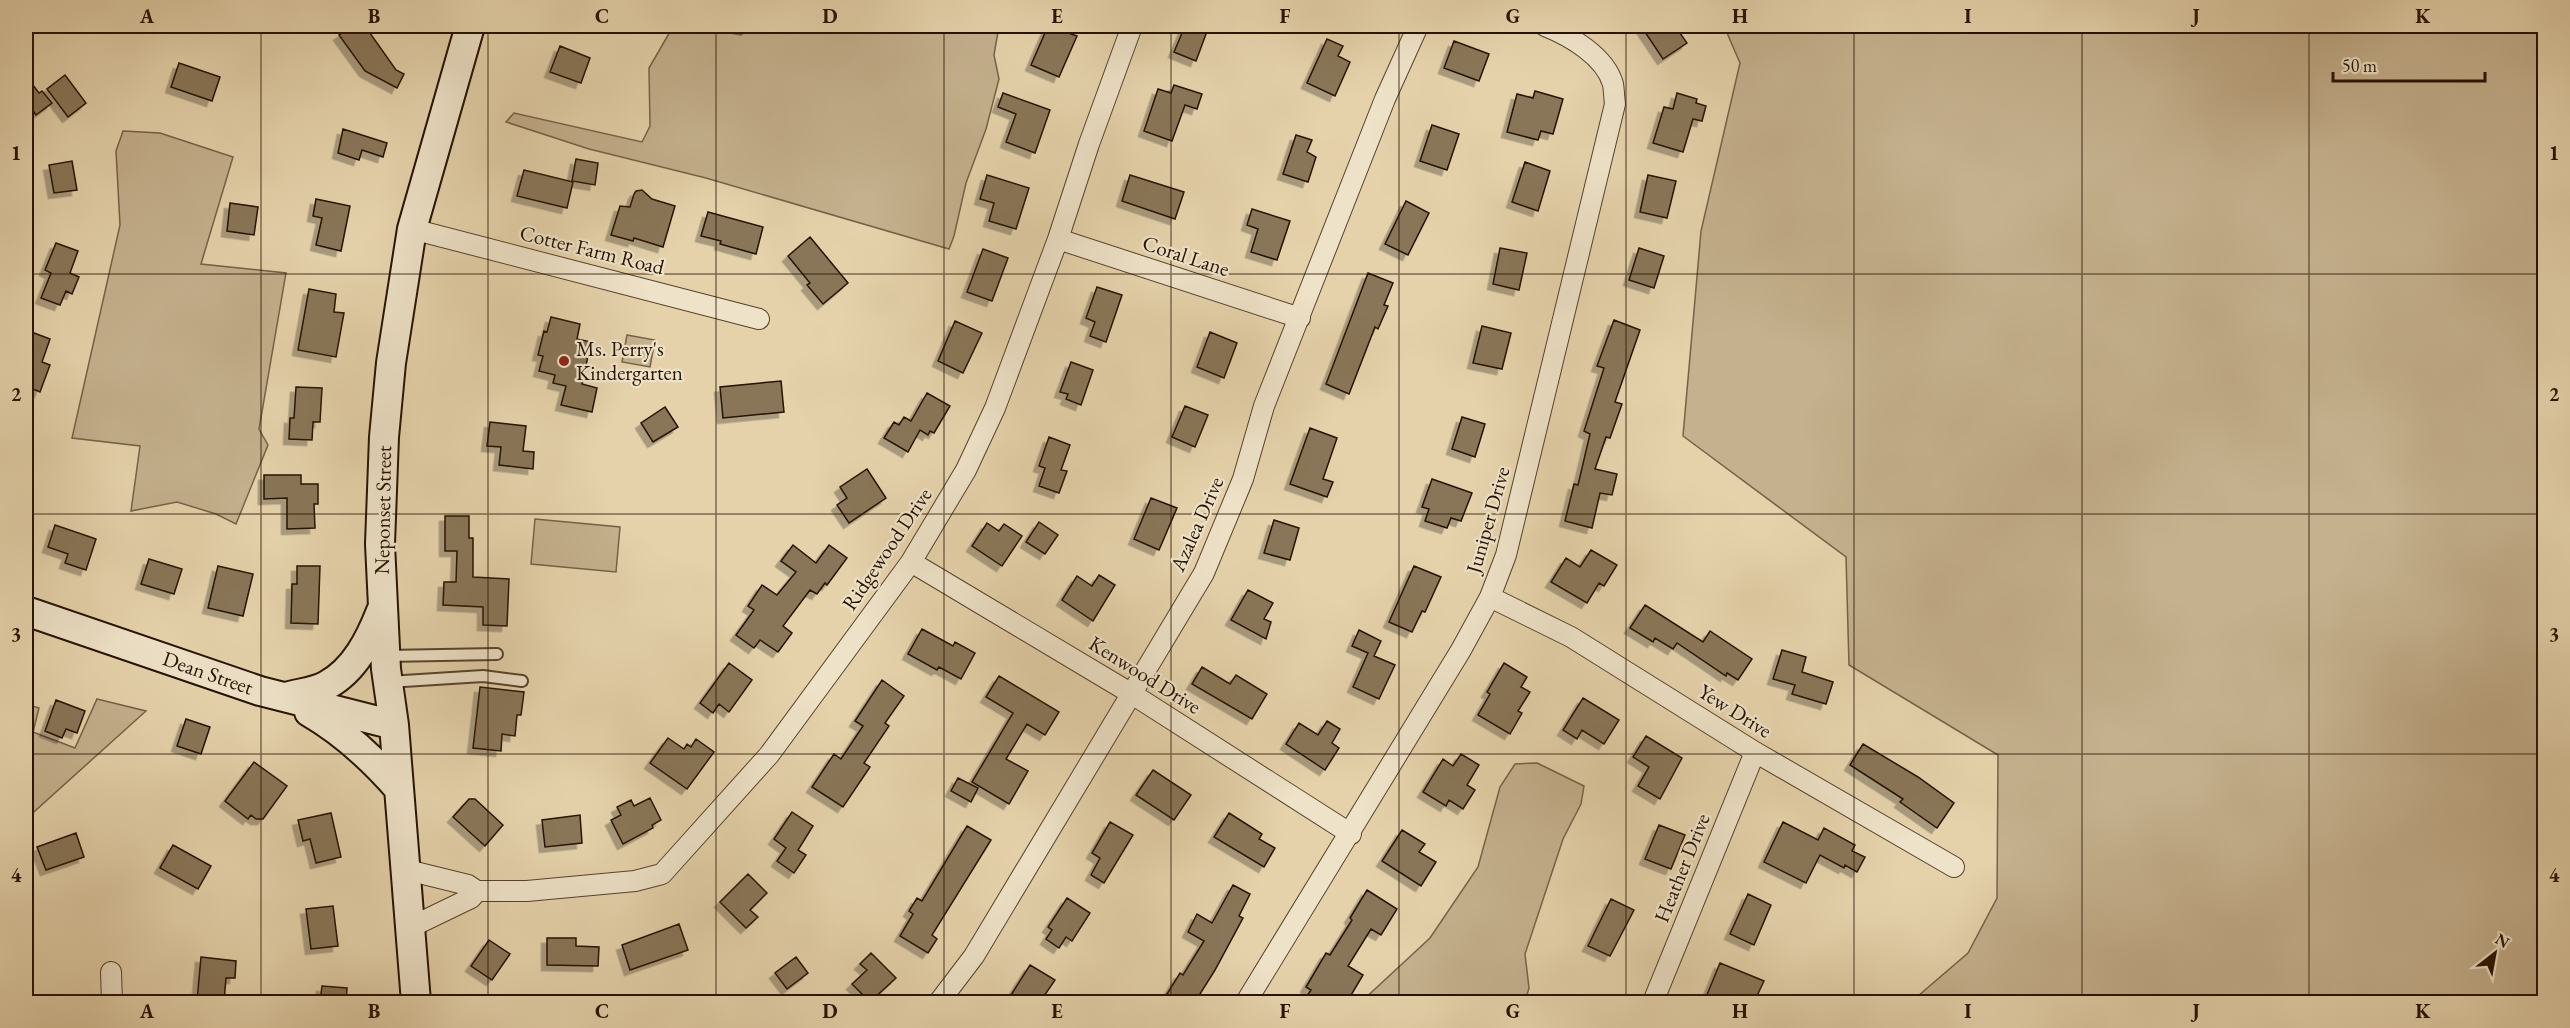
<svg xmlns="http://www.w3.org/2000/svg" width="2570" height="1028" font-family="'EB Garamond',serif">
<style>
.green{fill:#c5b18e;stroke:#766247;stroke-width:1.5}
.building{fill:#897659;stroke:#261200;stroke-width:1.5;filter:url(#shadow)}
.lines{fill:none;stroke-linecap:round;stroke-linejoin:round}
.lane-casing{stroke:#56422b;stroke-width:14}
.street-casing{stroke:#56422b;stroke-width:22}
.secondary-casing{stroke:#261200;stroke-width:32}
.lane{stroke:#eee2c8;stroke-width:10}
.street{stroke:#eee2c8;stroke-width:20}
.secondary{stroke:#eee2c8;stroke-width:28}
.grid{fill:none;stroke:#261200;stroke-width:1.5;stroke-opacity:0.55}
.poi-dot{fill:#8f2418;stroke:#eee2c8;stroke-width:2}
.labels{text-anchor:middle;stroke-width:4.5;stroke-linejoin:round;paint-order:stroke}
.street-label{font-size:21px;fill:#261200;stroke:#eee2c8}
.poi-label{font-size:21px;fill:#261200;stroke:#eee2c8;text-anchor:start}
.neatline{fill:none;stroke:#261200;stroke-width:2}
.grid-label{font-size:20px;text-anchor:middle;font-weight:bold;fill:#261200}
</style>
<defs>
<filter id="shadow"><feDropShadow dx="-5.5" dy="5.5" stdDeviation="0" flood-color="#0004"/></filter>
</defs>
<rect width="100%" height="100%" fill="#e5d2ab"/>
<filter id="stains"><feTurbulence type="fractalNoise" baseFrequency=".00333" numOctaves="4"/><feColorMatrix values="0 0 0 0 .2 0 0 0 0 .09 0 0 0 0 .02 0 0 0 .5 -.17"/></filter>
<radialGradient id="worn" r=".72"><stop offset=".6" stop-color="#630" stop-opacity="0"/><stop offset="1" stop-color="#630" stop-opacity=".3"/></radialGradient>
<path class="green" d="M684 26C703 26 722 32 741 35L753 26H999L994 55 999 79 986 129 966 183 954 236 949 249 706 178 589 149 506 122 514 113 642 142 650 126 649 68 671 30Z
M1724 26H2544V1002H1911L1968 953 1997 898 1998 755 1849 665 1846 557 1683 436 1701 231 1740 63Z
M123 131 160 133 233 157 201 264 286 273 259 429 268 445 236 524 216 514 177 502 131 511 140 446 72 438 120 225 116 151Z
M627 335 655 340 650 367 622 362Z
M535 519 620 527 616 572 531 564Z
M97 699 146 711 26 819V704L39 708 33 732 75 748Z
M1537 763 1584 786 1581 804 1563 839 1525 954 1529 988 1525 1002H1361L1430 938 1478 867 1500 787 1515 764Z"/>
<path class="building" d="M352 26H365L396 70 404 74 397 88 365 71 339 35Z
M1048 26 1077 36 1059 77 1031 65Z
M1185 26H1209L1196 61 1174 52Z
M1641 26H1675L1687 43 1663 59Z
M1327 39 1343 46 1338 56 1350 62 1335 96 1307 83Z
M1454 41 1489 54 1479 81 1444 68Z
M560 46 590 58 581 83 550 72Z
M179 63 220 77 212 101 171 87Z
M65 75 86 103 68 117 47 89Z
M26 76 39 93 42 91 52 103 36 115 34 112 26 119Z
M1174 85 1202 94 1197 109 1185 105 1172 141 1144 131 1158 89 1171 93Z
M1535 91 1563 99 1553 134 1541 131 1538 140 1507 132 1517 94 1533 98Z
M1003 93 1050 110 1035 153 1006 142 1016 114 998 107Z
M1677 93 1697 99 1696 103 1706 106 1702 121 1693 119 1683 152 1653 143 1664 107 1673 109Z
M1432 125 1459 134 1447 170 1420 161Z
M343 129 387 143 383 157 362 150 359 160 338 153Z
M1296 135 1312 140 1307 152 1316 157 1308 182 1283 174Z
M576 159 598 163 595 185 572 181Z
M72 161 77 190 54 193 49 165Z
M1525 162 1550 171 1538 211 1512 202Z
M524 170 573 182 567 208 517 196Z
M987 175 1029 188 1016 229 989 221 994 203 980 199Z
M1130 175 1184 192 1175 219 1122 201Z
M1648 175 1676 181 1667 218 1640 212Z
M642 190 652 199 675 206 663 247 634 238 633 241 611 235 620 206 630 207 634 194 636 191Z
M316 199 350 206 341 251 316 245 322 218 313 216Z
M1406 201 1429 213 1408 255 1385 244Z
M230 203 258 207 254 235 227 231Z
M1252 209 1290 221 1277 260 1251 252 1258 229 1247 225Z
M708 212 763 227 756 254 720 244 721 241 701 236Z
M810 237 848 283 823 304 807 285 810 283 788 256Z
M56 243 78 251 70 273 79 277 72 294 66 291 60 305 41 298 51 273 45 270Z
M1500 248 1527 253 1519 290 1493 284Z
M1639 248 1664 256 1654 288 1629 280Z
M983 249 1008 258 992 301 967 292Z
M1368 273 1393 283 1384 305 1388 306 1378 329 1375 327 1349 394 1326 384Z
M1097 287 1122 295 1106 342 1090 336 1095 322 1086 318Z
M309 289 336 294 334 312 344 313 336 357 298 350Z
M551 317 580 324 577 339 591 342 582 384 597 388 592 412 561 405 566 386 553 383 555 375 539 371 543 356 538 355 544 331 547 332Z
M1614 320 1640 330 1615 402 1622 404 1610 438 1606 437 1595 469 1617 474 1612 495 1600 493 1592 528 1565 521 1574 484 1578 485 1590 434 1584 431 1604 368 1597 366Z
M955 321 982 333 963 373 938 361Z
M1482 326 1511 333 1502 369 1473 363Z
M26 330 50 339 42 362 50 365 40 392 26 386V374L30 362 26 360Z
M1210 332 1237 343 1224 378 1197 367Z
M1071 362 1093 370 1081 405 1066 399 1068 394 1060 392Z
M781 381 784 412 723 418 720 387Z
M296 387 322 388 320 422H313L312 440 289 439 290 418H294Z
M927 393 950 406 934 433 930 431 928 435 920 430 908 452 884 438 894 422 899 425 904 417 911 421Z
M1185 406 1208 415 1195 447 1172 437Z
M665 407 678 427 653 442 641 423Z
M1462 417 1485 424 1475 457 1452 449Z
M490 422 526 426 523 451 534 452 533 469 499 465 501 447 487 446Z
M1310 428 1337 438 1323 479 1333 482 1327 497 1290 484Z
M1049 437 1070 445 1061 470 1067 471 1059 493 1039 486 1045 468 1039 466Z
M867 469 886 498 849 523 837 505 847 498 840 487Z
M264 475H301V484H318V504H314L315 528 287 529V498L264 499Z
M1432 479 1472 493 1461 521 1451 518 1447 528 1425 521 1429 509 1422 507Z
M1151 498 1177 508 1159 550 1134 539Z
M445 516H469V538H473V577L509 579 507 626 483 625V607L443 605 444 582H456L457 551H445Z
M1274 520 1299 528 1290 560 1264 553Z
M1039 522 1058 535 1045 554 1026 542Z
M987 523 999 531 1004 524 1022 536 1002 566 972 546Z
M55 525 96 539 86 570 65 563 68 554 48 547Z
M793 545 816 563 829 545 847 558 827 585 825 583 817 594 810 590 783 626 792 633 778 652 760 640 754 648 736 635 754 610 748 606 762 585 777 595 796 572 781 561Z
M1591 550 1617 565 1604 586 1599 583 1587 603 1551 582 1566 558 1580 567Z
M149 559 182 569 174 594 141 584Z
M218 566 253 574 243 616 208 608Z
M297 566H320L318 624 291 623 292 584H297Z
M1414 566 1441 577 1425 612 1422 611 1412 632 1389 622Z
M1099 575 1115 585 1093 621 1062 600 1077 576 1092 586Z
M1248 590 1273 603 1264 619 1271 622 1266 639 1231 620Z
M1645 605 1703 642 1710 631 1752 659 1738 680 1727 673 1726 676 1677 643 1673 649 1655 638 1653 642 1630 628Z
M922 629 953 646 955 642 975 653 961 679 939 667 937 670 908 654Z
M1359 630 1381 641 1374 656 1395 665 1379 699 1353 687 1368 653 1352 646Z
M1782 650 1806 657 1802 672 1833 682 1826 704 1792 694 1795 685 1773 679Z
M729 663 752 680 729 712 719 704 713 713 700 703Z
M1504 663 1527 677 1521 687 1530 692 1518 711 1522 713 1510 734 1478 715 1490 694 1487 692Z
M1202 667 1230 684 1236 675 1267 694 1252 719 1192 684Z
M999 676 1059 712 1045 735 1027 724 1006 759 1028 771 1009 804 972 782 1013 713 986 697Z
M882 680 904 696 885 723 889 726 864 763 870 767 843 807 812 787 834 754 841 759 863 726 855 721Z
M480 687 524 692 521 715H517L515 736 502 734 501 751 473 748Z
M1583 698 1619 720 1604 744 1582 730 1577 739 1563 730Z
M56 700 85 711 77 733 66 729 62 738 45 731Z
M186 719 210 727 201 754 177 746Z
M1327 721 1340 729 1332 743 1339 748 1325 770 1286 744 1299 723 1318 735Z
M1646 736 1682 758 1660 799 1638 786 1649 767 1633 757Z
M668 738 684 749 687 744 691 747 696 739 714 752 687 789 650 763Z
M1863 744 1918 777 1954 803 1937 828 1900 802 1903 799 1850 765Z
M1461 754 1479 765 1467 785 1475 790 1463 809 1449 800 1446 806 1423 792 1443 759 1453 766Z
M254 762 287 786 263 819H256L251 815 248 819 225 801Z
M1153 770 1191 795 1174 820 1136 795Z
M958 778 978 788 971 802 951 791Z
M650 798 661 820 652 825 653 828 623 844 611 820 621 815 617 807 631 800 634 806Z
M469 799H475L503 825 485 846 453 817Z
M792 812 813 826 798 850 806 855 794 873 777 861 786 848 774 839Z
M331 813 341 857 316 863 310 839 303 841 298 820Z
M1229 813 1262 834 1259 839 1275 848 1264 867 1214 837Z
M580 815 582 843 545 847 542 820Z
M1110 822 1133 835 1104 883 1091 875 1100 858 1092 853Z
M1783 822 1818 840 1824 828 1855 845 1852 851 1865 857 1857 872 1845 865 1844 868 1820 855 1806 883 1764 862Z
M1659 825 1685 835 1671 869 1645 859Z
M967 826 991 840 932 935 937 939 928 953 900 936 913 914 909 911 917 898 922 901Z
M1402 830 1425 844 1419 852 1436 862 1421 886 1382 861Z
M76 833 84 857 46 870 37 847Z
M173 845 211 866 198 889 160 868Z
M748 874 767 893 750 910 758 917 746 928 720 902Z
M1233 885 1250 894 1239 916 1243 918 1215 970 1195 1002H1162L1180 973 1183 975 1204 941 1188 932 1197 914 1212 923Z
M1367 890 1397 909 1381 935 1371 929 1348 966 1363 975 1347 1002H1303L1311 990 1306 987 1326 953 1330 955 1352 920 1350 918Z
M1748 894 1771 905 1754 945 1730 934Z
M1067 898 1090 913 1072 941 1066 937 1059 948 1046 939 1052 930 1048 927Z
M1611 899 1634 910 1610 956 1588 946Z
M333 906 338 946 311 949 306 909Z
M679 924 688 950 630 970 622 945Z
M547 938H576V946L599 947 598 966 547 965Z
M489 940 510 954 492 980 471 966Z
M871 953 896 978 870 1002 852 984 867 970 860 964Z
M201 957 236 961 235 978H226L224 1002 197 1001Z
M796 957 808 973 787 989 775 973Z
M1720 963 1764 981 1754 1002H1704Z
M1030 965 1055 980 1040 1002H1023L1011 995Z
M322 986 347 988 346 1002H320Z"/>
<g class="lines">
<g class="lane-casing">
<path id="lane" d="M386 656 497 654
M388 682 483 676 522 681"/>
</g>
<g class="street-casing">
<path id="street" d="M412 229 759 319
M1058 239 1300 318
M911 562 1132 694 1351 834
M1490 597 1571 637 1755 752 1954 867
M407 870 468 885 477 891 471 898 411 927
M477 891H527L635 881 662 874 769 755 911 562 966 470 995 408 1058 239 1089 144 1132 26
M111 972 112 1002
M939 1002 974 956 1204 573 1243 479 1264 406 1385 99 1418 26
M1246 1002 1461 650 1490 597 1506 555 1615 104C1614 97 1614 90 1613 84 1605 56 1570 36 1545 26
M1653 1002 1755 752"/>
</g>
<g class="secondary-casing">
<path id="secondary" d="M26 611 260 691 394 725
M286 697C299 693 315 692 327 685 355 670 370 639 381 611
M309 712C345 733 372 758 399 789
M416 1002 394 725 386 669 380 544 384 437 391 363 412 229 470 26"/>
</g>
<use href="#lane" class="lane"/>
<use href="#street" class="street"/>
<use href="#secondary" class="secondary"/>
</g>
<path class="grid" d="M261 26V1002M488 26V1002M716 26V1002M944 26V1002M1171 26V1002M1399 26V1002M1626 26V1002M1854 26V1002M2082 26V1002M2309 26V1002M26 274H2544M26 514H2544M26 754H2544"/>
<circle class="poi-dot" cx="564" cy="361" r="6"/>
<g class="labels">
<g class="street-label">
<text transform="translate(592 250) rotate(14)" y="7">Cotter Farm Road</text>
<text transform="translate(1186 256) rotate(18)" y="7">Coral Lane</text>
<text transform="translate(383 510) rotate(-89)" y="7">Neponset Street</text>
<text transform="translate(1488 520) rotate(-74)" y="7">Juniper Drive</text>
<text transform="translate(1197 524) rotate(-66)" y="7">Azalea Drive</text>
<text transform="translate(887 549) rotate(-56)" y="7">Ridgewood Drive</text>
<text transform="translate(208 673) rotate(19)" y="7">Dean Street</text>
<text transform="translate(1145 675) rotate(32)" y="7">Kenwood Drive</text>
<text transform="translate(1735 711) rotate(32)" y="7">Yew Drive</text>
<text transform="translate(1682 868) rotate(-68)" y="7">Heather Drive</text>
</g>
<g class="poi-label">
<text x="576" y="356">Ms. Perry's<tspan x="576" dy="24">Kindergarten</tspan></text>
</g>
</g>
<rect width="2570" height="1028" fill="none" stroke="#e5d2ab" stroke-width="66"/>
<g transform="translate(2495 953) rotate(31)" stroke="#eee2c8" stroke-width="4.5" paint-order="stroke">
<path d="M0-4.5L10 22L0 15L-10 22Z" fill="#261200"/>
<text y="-9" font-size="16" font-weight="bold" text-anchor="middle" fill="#261200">N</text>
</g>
<path d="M2333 72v9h152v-9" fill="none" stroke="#261200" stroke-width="3"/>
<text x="2342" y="72" font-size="18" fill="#261200" stroke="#eee2c8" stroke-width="4.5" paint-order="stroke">50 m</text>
<rect x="33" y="33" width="2504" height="962" class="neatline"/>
<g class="grid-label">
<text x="147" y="23">A</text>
<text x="374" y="23">B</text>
<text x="602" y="23">C</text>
<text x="830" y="23">D</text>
<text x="1057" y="23">E</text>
<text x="1285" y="23">F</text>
<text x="1513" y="23">G</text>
<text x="1740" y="23">H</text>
<text x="1968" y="23">I</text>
<text x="2196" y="23">J</text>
<text x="2423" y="23">K</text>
<text x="16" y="160">1</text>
<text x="2554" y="160">1</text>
<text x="16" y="401">2</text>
<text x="2554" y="401">2</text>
<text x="16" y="641">3</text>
<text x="2554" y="641">3</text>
<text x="16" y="882">4</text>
<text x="2554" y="882">4</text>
<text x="147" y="1018">A</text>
<text x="374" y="1018">B</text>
<text x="602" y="1018">C</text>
<text x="830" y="1018">D</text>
<text x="1057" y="1018">E</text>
<text x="1285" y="1018">F</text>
<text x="1513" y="1018">G</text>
<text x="1740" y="1018">H</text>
<text x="1968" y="1018">I</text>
<text x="2196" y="1018">J</text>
<text x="2423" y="1018">K</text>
</g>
<rect width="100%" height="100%" filter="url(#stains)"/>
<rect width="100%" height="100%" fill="url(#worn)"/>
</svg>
